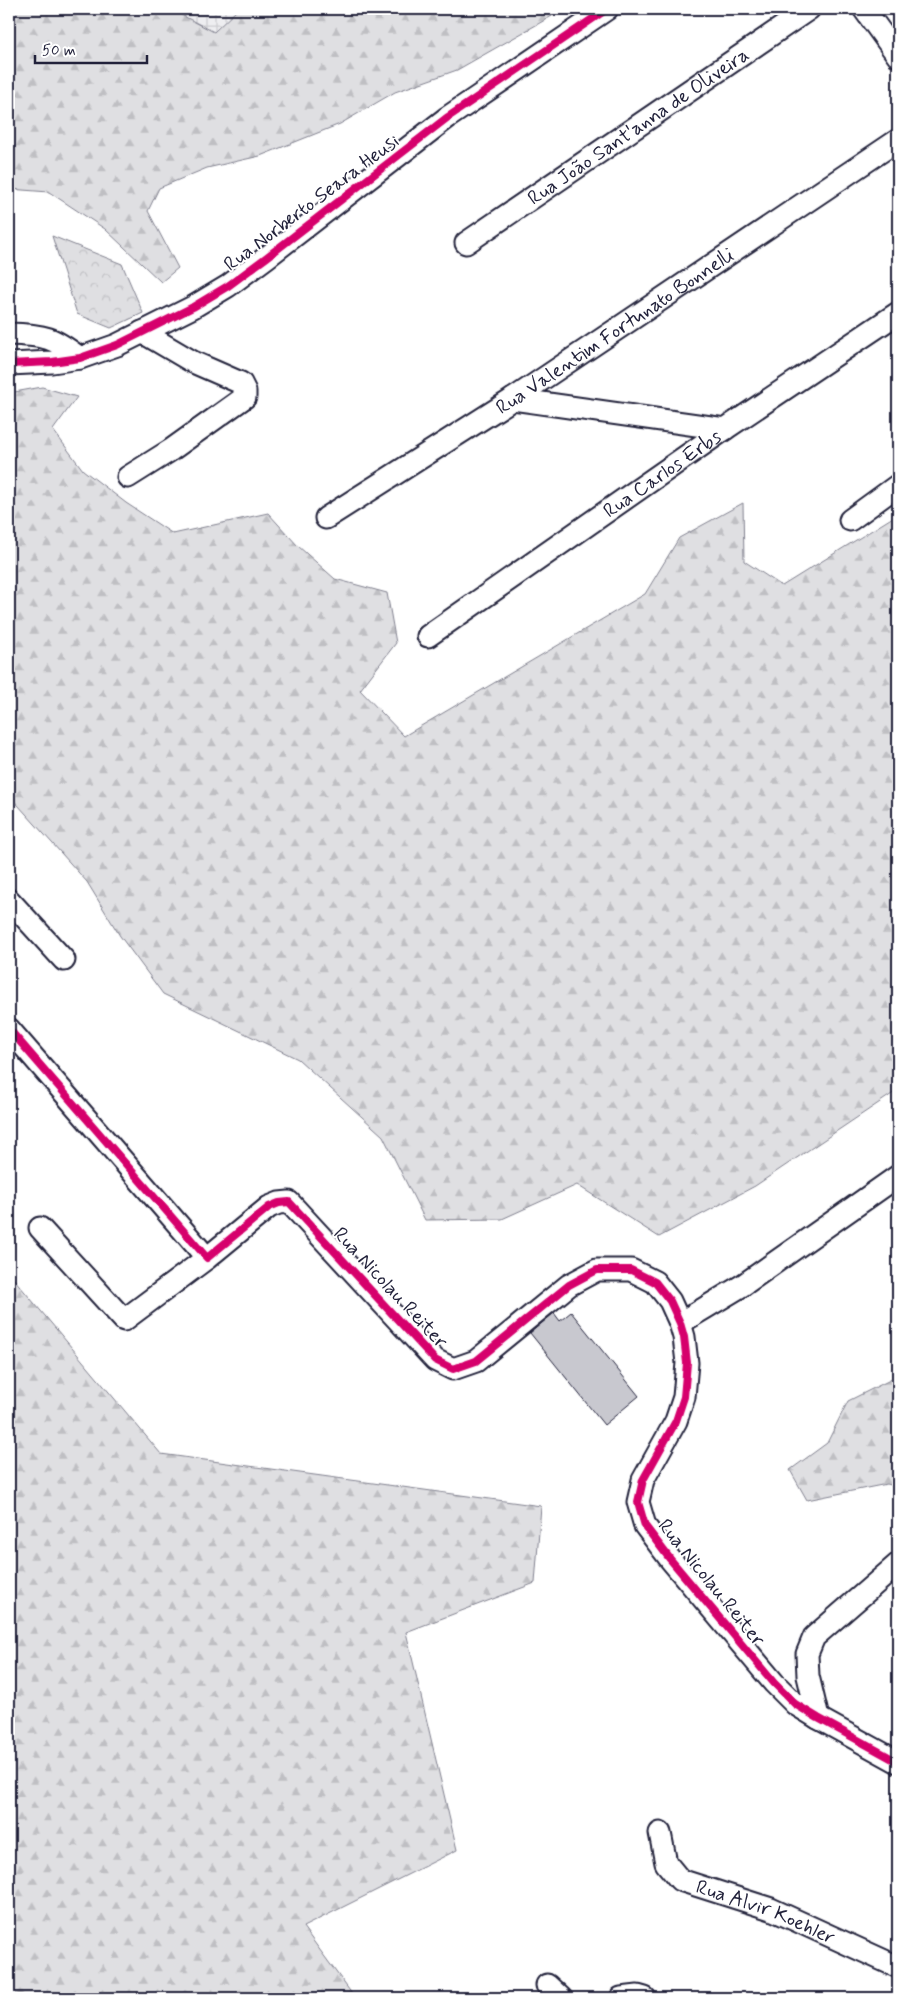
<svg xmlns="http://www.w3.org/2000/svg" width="907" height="2007" font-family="Mynerve,sans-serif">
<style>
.industrial{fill:url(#industrial-grid)}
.forest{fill:url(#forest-firs);stroke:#80808e}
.park{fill:url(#park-crowns);stroke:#80808e}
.building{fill:#c8c8cf;stroke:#22223b}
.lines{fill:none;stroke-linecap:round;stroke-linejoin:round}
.minor-casing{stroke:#22223b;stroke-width:25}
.minor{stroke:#fff;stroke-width:21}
.cycleway-casing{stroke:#fff;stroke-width:11}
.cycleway{stroke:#d6006c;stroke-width:8}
.labels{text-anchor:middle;stroke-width:4;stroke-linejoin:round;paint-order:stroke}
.street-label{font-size:20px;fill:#22223b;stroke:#fff}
</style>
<defs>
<pattern id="industrial-grid" width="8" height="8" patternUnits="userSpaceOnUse" patternTransform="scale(1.25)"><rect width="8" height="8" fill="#eeeef1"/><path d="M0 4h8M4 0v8" fill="none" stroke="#ccccd0"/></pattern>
<pattern id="forest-firs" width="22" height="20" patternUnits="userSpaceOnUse" patternTransform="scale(1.25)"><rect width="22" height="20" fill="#dfdfe2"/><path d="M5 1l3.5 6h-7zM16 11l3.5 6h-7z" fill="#bfbfc3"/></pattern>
<pattern id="park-crowns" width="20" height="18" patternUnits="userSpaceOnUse" patternTransform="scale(1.25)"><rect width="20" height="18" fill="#dfdfe2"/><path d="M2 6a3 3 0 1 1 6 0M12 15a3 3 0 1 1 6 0" fill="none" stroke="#bfbfc3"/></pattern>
</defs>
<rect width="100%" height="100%" fill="#fff"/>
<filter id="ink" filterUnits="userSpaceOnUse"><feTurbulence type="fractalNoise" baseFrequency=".02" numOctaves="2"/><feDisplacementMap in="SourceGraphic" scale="10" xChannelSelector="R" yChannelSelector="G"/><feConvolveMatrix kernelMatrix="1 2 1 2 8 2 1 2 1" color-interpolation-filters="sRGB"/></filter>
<g filter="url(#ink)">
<path class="industrial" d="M170 9H238L214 32Z"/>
<path class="forest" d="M9 9H170L214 32 238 9H550L552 16 457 70 395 92 340 124 260 156 207 168 159 188 148 211 178 268 161 282 105 229 49 192 9 189Z
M42 387 77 397 53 430 83 470 126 503 173 534 268 513 298 546 335 579 387 593 396 643 360 690 404 736 645 594 679 538 743 503 744 561 782 586 898 514V1090L755 1186 659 1237 577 1185 502 1219 425 1220 383 1136 298 1059 163 994 120 936 87 882 9 795V393Z
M9 1273 161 1454 541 1506 535 1583 406 1632 457 1850 303 1927 355 1998H9Z
M898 1376V1487L887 1484 807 1500 790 1470 827 1443 848 1401Z"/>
<path class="park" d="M52 236 122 264 143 313 111 328 77 314Z"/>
<path class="building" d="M571 1312 639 1396 604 1425 530 1333 554 1313 560 1321Z"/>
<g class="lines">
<g class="minor-casing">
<g id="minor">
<path d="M864 9 898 56"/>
<path id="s1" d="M466 243 809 9"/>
<path d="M9 334C45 336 50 335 80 358"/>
<path d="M9 364 52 362 80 358 117 345 193 307 228 286 267 257 448 117 607 9"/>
<path d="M513 399 725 429"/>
<path d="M128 477 171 450 245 397V391L241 383 193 362 142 332"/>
<path id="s2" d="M326 518 513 399 898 140"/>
<path d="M850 520 898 485"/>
<path id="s3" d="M428 636 725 429 898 313"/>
<path d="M9 900 64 960"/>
<path d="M9 1029 207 1258 269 1207 279 1203 289 1202 435 1360 453 1369 476 1361 569 1285 597 1270H631L655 1282 670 1301 680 1323 684 1337 687 1363 684 1397 676 1421 643 1480 638 1502 645 1526 670 1559 774 1683 795 1704 818 1718 898 1762"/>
<path d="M40 1228 124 1320 207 1258"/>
<path d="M680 1323 743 1285 898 1176"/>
<path d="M818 1718 808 1676 807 1654 814 1637 898 1564"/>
<path id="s4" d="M660 1833 666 1863 680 1880 771 1909 898 1967"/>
<path d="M547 1985 561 1998"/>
<path d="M621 1998 638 1996 645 1998"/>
</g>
</g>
<use href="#minor" class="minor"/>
<g class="cycleway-casing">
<path id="cycleway" d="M9 364 52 362 80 358 117 345 193 307 228 286 267 257 448 117 607 9
M9 1029 207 1258 269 1207 279 1203 289 1202 435 1360 453 1369 476 1361 569 1285 597 1270H631L655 1282 670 1301 680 1323 684 1337 687 1363 684 1397 676 1421 643 1480 638 1502 645 1526 670 1559 774 1683 795 1704 818 1718 898 1762"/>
</g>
<use href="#cycleway" class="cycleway"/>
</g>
</g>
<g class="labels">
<g class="street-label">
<text dy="7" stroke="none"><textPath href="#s1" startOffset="208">Rua João Sant'anna de Oliveira</textPath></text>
<text transform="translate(311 202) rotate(-37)" y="7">Rua Norberto Seara Heusi</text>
<text dy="7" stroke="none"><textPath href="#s2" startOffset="344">Rua Valentim Fortunato Bonnelli</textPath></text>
<text dy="7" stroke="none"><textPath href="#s3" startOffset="285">Rua Carlos Erbs</textPath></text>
<text transform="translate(391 1287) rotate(47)" y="7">Rua Nicolau Reiter</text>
<text transform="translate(712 1582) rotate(51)" y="7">Rua Nicolau Reiter</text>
<text dy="7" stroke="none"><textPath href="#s4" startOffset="144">Rua Alvir Koehler</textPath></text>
</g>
</g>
<rect width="907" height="2007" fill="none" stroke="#fff" stroke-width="30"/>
<rect x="15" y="15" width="877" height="1977" fill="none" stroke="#22223b" stroke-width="2" filter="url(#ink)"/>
<path d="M35 55v8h112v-8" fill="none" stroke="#22223b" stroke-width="2.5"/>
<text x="42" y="55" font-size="15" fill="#22223b" stroke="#ffffff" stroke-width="4" paint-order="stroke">50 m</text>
</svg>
